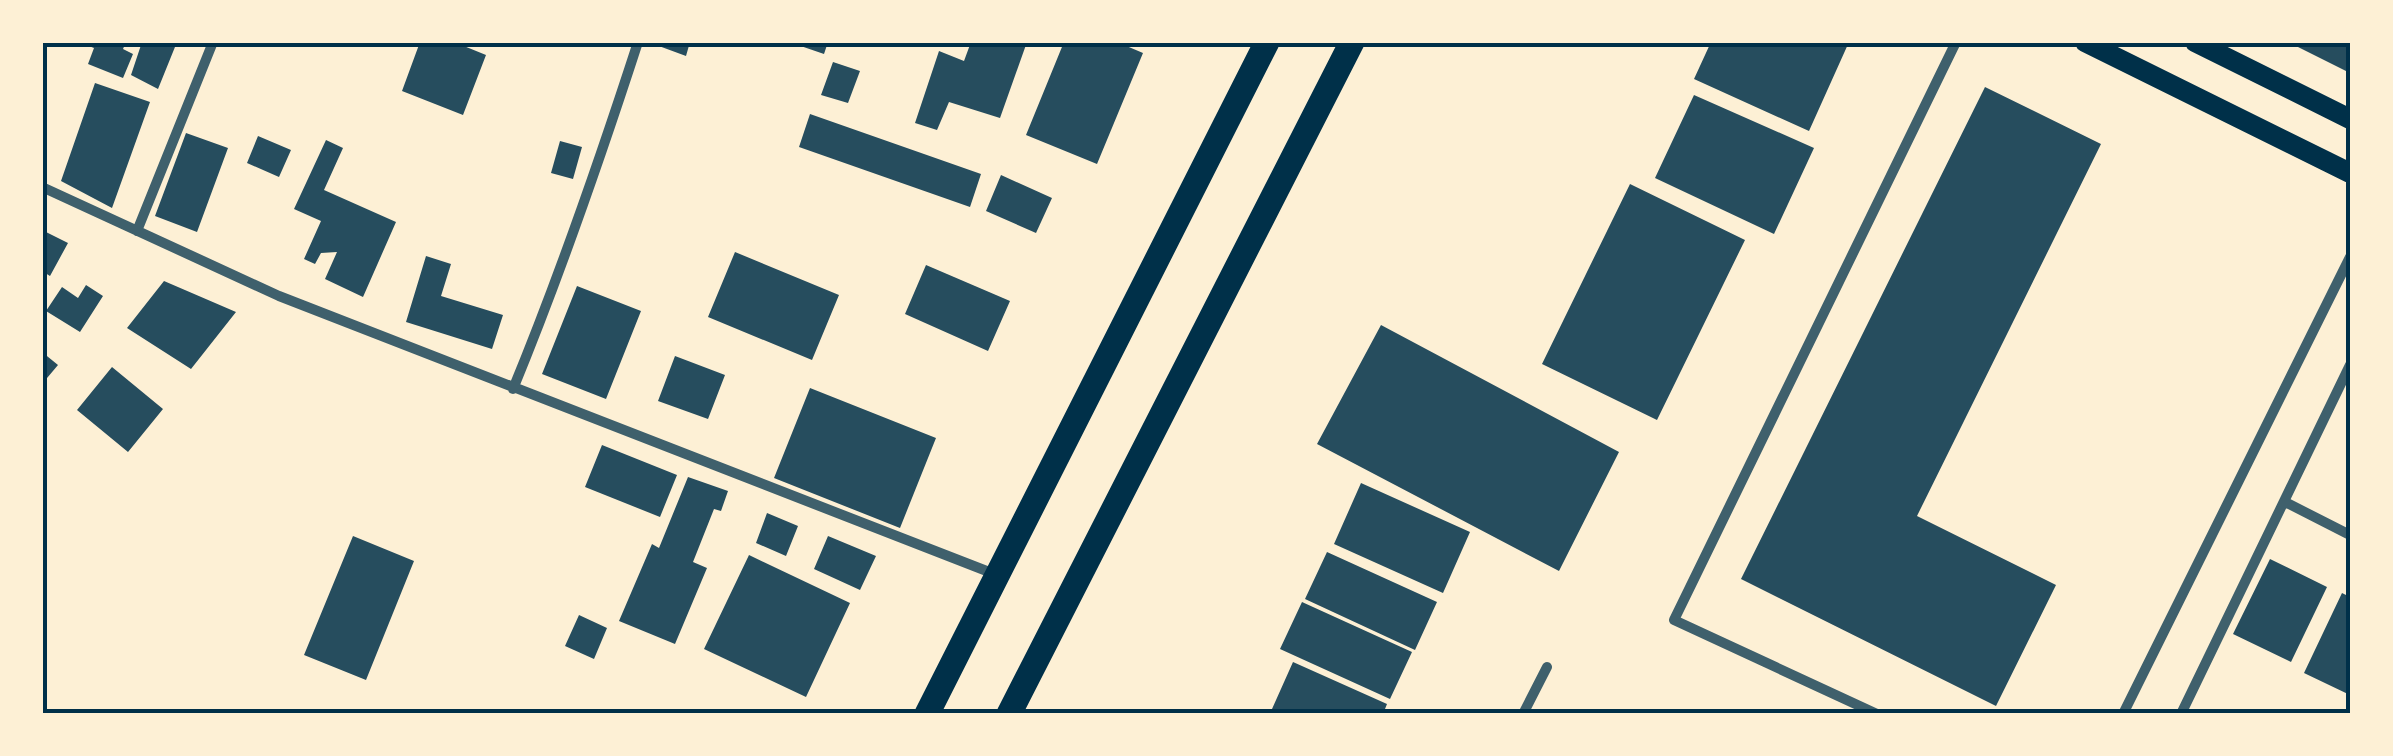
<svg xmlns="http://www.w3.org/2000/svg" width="2393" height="756" font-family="'Roboto Condensed',sans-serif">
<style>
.building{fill:#264d5e}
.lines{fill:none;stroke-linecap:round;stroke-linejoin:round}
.minor{stroke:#3f606c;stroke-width:10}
.secondary{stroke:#003049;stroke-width:20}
.primary{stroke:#003049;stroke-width:25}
.neatline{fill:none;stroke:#003049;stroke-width:4}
</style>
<rect width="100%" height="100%" fill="#fdf0d5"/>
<path class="building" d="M126 42 123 49 133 54 123 78 88 64 94 48 81 43Z
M142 42H177L158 89 131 75Z
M420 42H454L486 55 463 115 402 91Z
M648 42H690L686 56Z
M789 42H828L824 54Z
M971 42H1027L1000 118 949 102 937 130 915 123 939 51 964 61Z
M1064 42H1117L1143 53 1097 164 1026 135Z
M1711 42H1849L1809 131 1694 79Z
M2288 42H2350V73Z
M833 62 860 71 848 103 821 95Z
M95 83 150 102 112 208 61 181Z
M1985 87 2101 144 1917 516 2056 585 1996 706 1741 579Z
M1694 95 1814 148 1774 234 1655 178Z
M810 114 981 174 970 207 799 147Z
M186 133 228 148 197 232 155 216Z
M258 136 291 150 279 177 247 163Z
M326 140 343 148 324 190 396 222 363 297 325 279 337 252 321 253 315 264 304 259 321 221 294 209Z
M560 141 582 147 573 179 551 173Z
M1001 175 1052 198 1036 233 986 211Z
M1630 184 1745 240 1657 420 1542 364Z
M42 230 68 243 50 276 42 271Z
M735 252 839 295 812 360 708 317Z
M426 256 451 264 441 296 503 315 492 349 406 322Z
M926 265 1010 301 988 351 905 314Z
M164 281 236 312 191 369 127 328Z
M86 285 103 296 80 332 46 311 62 287 78 298Z
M577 286 641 311 606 399 542 374Z
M1381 325 1619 452 1559 571 1317 444Z
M42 352 58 365 42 384Z
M675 356 725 375 708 419 658 401Z
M112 367 163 409 128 452 77 410Z
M810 388 936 438 900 528 774 478Z
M602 445 677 475 660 517 585 487Z
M688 477 728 491 721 511 714 509 693 562 707 568 675 644 619 621 652 544 659 548Z
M1361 483 1470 532 1443 593 1334 544Z
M767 513 798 526 786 556 756 543Z
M353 536 414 561 366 680 304 655Z
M828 536 876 556 860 590 814 569Z
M1327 552 1437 602 1415 650 1305 599Z
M749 555 850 603 806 697 704 649Z
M2270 559 2327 587 2291 662 2233 634Z
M2342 593 2350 597V695L2304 673Z
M1302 602 1412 652 1390 699 1280 649Z
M579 615 607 628 594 659 565 646Z
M1293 662 1387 704 1383 714H1283L1272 709Z"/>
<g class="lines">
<path class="minor" d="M42 187 279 296 997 575
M137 231 213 42
M513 389C560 275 600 159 638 42
M2285 502 2350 535
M1523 714 1547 667
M1877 714 1674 620 1956 42
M2123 714 2350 257
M2181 714 2350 365"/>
<path class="secondary" d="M2085 42 2350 173
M2195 42 2350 119"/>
<path class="primary" d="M927 714 1267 42
M1009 714 1352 42"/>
</g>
<rect width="2393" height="756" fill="none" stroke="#fdf0d5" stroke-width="90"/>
<rect x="45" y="45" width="2303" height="666" class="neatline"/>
</svg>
